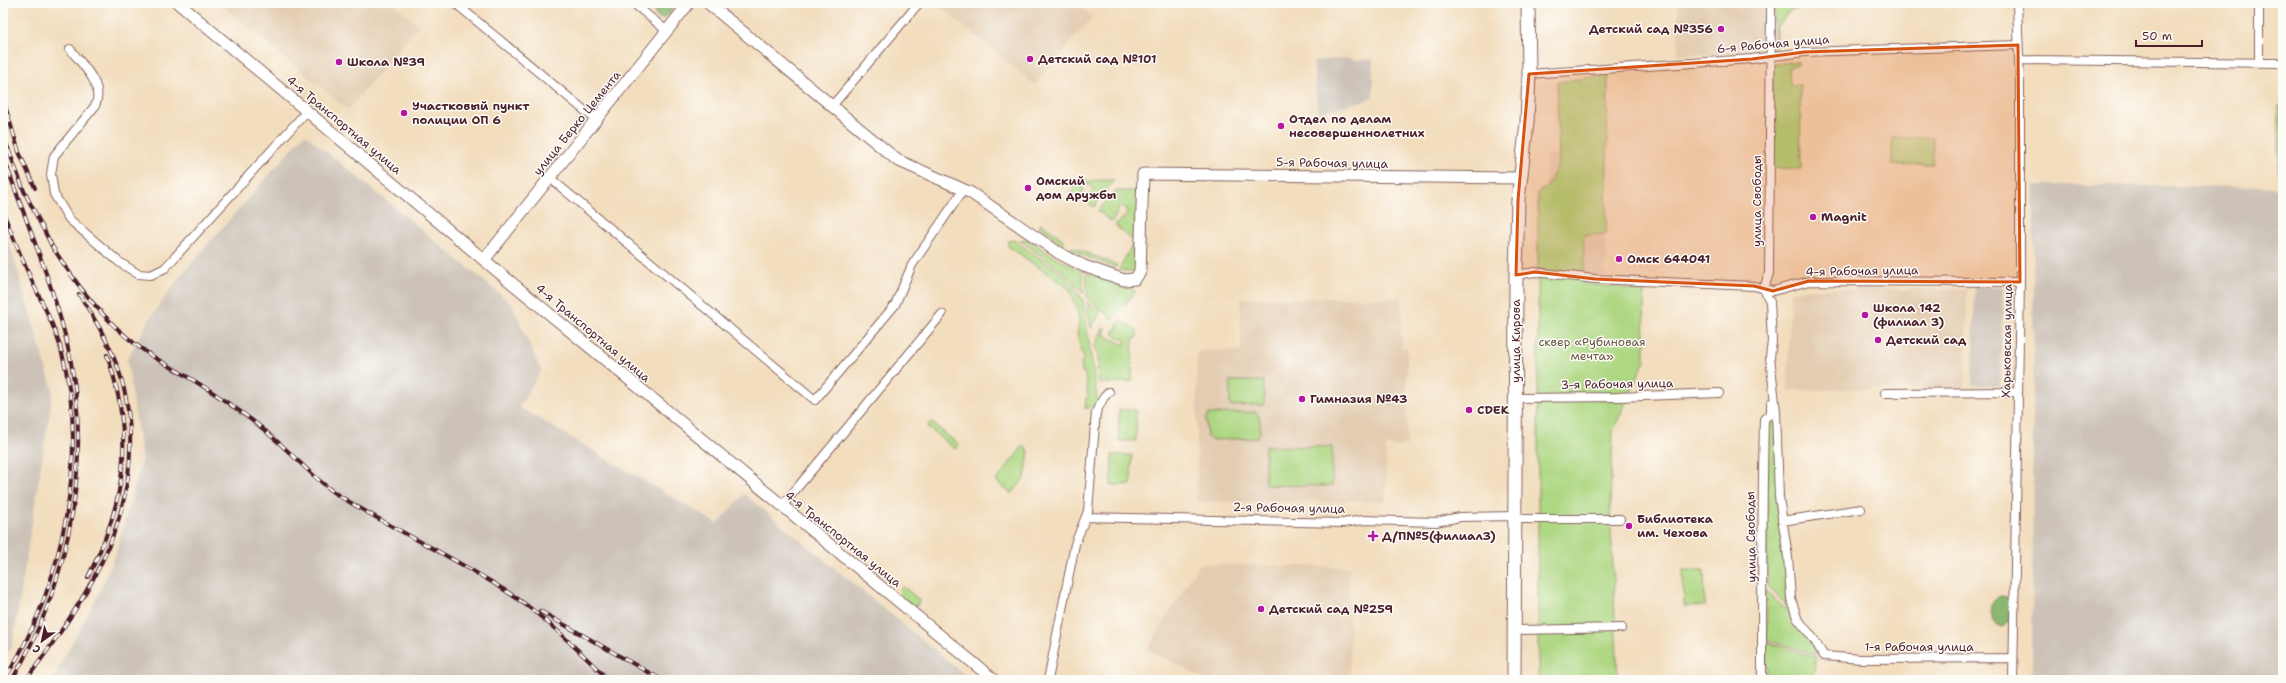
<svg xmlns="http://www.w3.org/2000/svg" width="2286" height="683" font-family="'Shantell Sans',sans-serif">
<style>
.built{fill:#e3ccb1}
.industrial{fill:#ccc2b8}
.green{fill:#add782;stroke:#7c7b56}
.forest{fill:#8ab870;stroke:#6a6c4e}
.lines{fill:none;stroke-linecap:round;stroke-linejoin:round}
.street-casing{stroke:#85625e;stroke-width:10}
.secondary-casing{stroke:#85625e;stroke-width:13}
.primary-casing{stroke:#85625e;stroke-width:15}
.street{stroke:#fff;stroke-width:8}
.secondary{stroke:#fff;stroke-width:11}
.primary{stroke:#fff;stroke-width:13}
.rail-casing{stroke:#4a1f2b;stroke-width:4}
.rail{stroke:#fdfcf7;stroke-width:2.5;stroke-dasharray:8;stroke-linecap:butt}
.marked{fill:#d8530f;fill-opacity:0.2;stroke:#d8530f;stroke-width:3;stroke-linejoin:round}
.poi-dot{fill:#b5179e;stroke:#fdfcf7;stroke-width:1.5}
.labels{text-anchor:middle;stroke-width:3;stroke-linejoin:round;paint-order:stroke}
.poi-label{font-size:12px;font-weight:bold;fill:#4a1f2b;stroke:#fdfcf7;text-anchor:start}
.street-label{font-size:12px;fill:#4a1f2b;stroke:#fdfcf7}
.park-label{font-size:12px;fill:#685645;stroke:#fdfcf7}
</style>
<rect width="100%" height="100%" fill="#fdfcf7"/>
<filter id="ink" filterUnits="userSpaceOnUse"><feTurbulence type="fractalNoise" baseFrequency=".025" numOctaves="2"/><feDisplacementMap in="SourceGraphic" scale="8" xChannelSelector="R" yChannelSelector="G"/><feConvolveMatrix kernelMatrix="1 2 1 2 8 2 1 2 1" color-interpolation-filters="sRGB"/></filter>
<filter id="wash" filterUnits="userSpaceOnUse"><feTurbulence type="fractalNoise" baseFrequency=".012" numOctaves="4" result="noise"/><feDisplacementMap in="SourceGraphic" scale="16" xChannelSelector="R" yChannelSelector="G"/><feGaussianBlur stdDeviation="0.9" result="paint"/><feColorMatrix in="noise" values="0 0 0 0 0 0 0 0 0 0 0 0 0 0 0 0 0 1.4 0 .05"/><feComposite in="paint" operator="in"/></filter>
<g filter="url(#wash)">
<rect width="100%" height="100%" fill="#f2ddbd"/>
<path class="built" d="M219 3H393L419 25 348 110Z
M936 3H1076L1092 17 1035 85Z
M1678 3H1764V54L1678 55Z
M1545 155H1562L1600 224 1606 245 1605 276 1585 275 1586 239 1560 188 1546 185Z
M1803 289H1967L1965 388 1788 390 1790 293Z
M1241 298H1402V348H1407V446H1386V501L1197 502V351H1241Z
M1199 564 1349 567 1350 680H1207L1147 650Z"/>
<path class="industrial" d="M1349 58 1356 60 1373 59V96L1367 100 1327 110V116H1318L1313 61Z
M305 134 512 304 541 371 519 407 718 524 744 494 971 680H52L97 597 116 553 142 460 127 359 149 320 182 274Z
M2034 185 2283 187V680H2032Z
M3 222 53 391 12 648 3 658Z
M1975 286 2003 287 2000 386 1972 385Z"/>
<path class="green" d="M1774 3H1797V9L1788 12 1781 23 1776 27 1775 53Z
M1797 61 1799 64 1789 67 1790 85H1800L1801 169 1771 168 1772 65Z
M1608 75 1606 234 1584 235V284L1612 286 1644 292 1645 360 1613 431 1610 505 1618 680H1538V192L1548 186 1559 162 1557 82Z
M2279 106H2283V159H2279Z
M1933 137V164L1892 165V138Z
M2278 161H2283V180H2278Z
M1114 180 1094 207 1083 199 1094 192V189L1088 184 1083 187V194L1078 200 1069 193 1079 181Z
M1115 191H1135L1139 194V242L1132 240 1115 225 1127 215 1126 208 1120 206 1112 222 1098 211Z
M1041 223 1065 241 1062 244 1039 226Z
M1028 239 1048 253 1082 271 1084 294 1067 275 1020 240Z
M1014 240 1066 277 1083 300 1097 398 1096 405 1085 409 1086 398 1088 396 1085 374 1082 372 1081 362 1084 358 1077 336 1079 319 1076 305 1073 302 1071 292 1067 287 1008 246V241Z
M1133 243 1139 244 1135 273 1119 270Z
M1072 247 1117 265 1115 268 1070 250Z
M1086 273 1136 291 1112 319 1088 299Z
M1087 302 1100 313 1091 328Z
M1120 321 1137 330V338H1133L1132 381 1099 384 1097 368 1099 367 1097 350 1094 348 1103 328 1106 329 1104 335 1124 345 1126 341 1113 334Z
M1230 381H1264V405L1230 406Z
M1119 410H1136V441H1119Z
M1256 412C1261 417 1262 433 1257 438L1212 440 1207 437 1206 419 1209 414Z
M1774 413 1792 610 1767 586V418Z
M931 422 959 445 955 449 927 427Z
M1023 446 1029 451 1025 477 1012 494 996 481Z
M1265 446 1332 447V486L1265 485Z
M1112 455H1132L1131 485H1111Z
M1683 570H1704L1705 606H1684Z
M903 586 919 600 918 605 912 606 901 597 900 590Z
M1766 591C1783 607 1813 631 1816 654L1767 640Z
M1766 642 1816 657 1812 680H1767Z"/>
<path class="forest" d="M662 3H678L667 16 661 19 655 15V11Z
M2001 596 2007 597C2013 607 2013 621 2002 627 1987 622 1986 602 2001 596Z"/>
</g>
<g filter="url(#ink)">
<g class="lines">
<g class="street-casing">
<path id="street" d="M455 3 596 120
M633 3 667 31
M1771 3 1769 273 1764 289 1770 302 1772 341 1770 357 1776 412 1779 497 1788 557 1791 598 1797 618 1813 638 1824 656 1861 659 2013 658
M70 49C83 66 105 85 95 106L54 156 51 174 54 194 69 219 119 262 138 274 151 275 165 268 307 111
M2019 60 2283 63
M2259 63V3
M1529 74 1752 59 1804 52 2018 45
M832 106 919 3
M550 178 815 400 895 305 912 265 964 189
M1516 275 1535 272 1595 279 1754 286 1773 291 1809 281 2020 282
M1885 393 2018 392
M1516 398 1618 397 1719 393
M782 506 942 314
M1086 517 1343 523 1363 520 1436 522 1460 517 1516 516
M1516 519H1620
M1782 521 1861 509
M1515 630 1622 628
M1048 680 1075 544 1088 511 1096 412 1104 397 1109 392
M1762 680C1762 593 1762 506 1764 419L1771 413V403
M2013 680 2020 282V85L2017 3"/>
</g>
<g class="secondary-casing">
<path id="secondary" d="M178 3 484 260 994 680
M708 3 897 160 971 193 1059 253 1084 266 1124 280 1135 279 1140 272 1143 174 1520 178
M484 260 689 3"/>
</g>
<g class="primary-casing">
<path id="primary" d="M1514 680 1516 275 1518 200 1527 123 1529 74 1528 3"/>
</g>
<use href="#street" class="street"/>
<use href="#secondary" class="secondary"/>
<use href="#primary" class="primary"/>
<g class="rail-casing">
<path id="rail" d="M3 99 19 152 35 188
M3 135 24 191 54 250
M3 155C23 215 49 273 65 335 95 451 72 578 12 680
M3 212C12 234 21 257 31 279 41 301 53 322 60 346 91 452 63 588 4 680
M52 246C78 288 110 329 152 356 177 371 202 384 225 401 241 412 257 423 271 436 294 455 313 478 338 495 394 530 454 557 509 593 546 617 577 650 609 680
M88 577C126 502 135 436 107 355
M540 611 662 680
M26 680C81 605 134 531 130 434 129 408 124 382 114 358 105 335 92 315 79 294"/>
</g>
<use href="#rail" class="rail"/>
</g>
</g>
<path class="marked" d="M2018 45 2020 282 1809 281 1773 291 1754 286 1595 279 1535 272 1516 275 1518 200 1529 74 1752 59 1804 52Z"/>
<g class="poi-dot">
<circle cx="1721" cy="29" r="4"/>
<circle cx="1030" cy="59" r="4"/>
<circle cx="339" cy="62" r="4"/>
<circle cx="404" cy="113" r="4"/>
<circle cx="1281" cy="126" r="4"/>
<circle cx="1028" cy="188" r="4"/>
<circle cx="1813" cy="217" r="4"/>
<circle cx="1619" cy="259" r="4"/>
<circle cx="1865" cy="315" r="4"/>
<circle cx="1878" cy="340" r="4"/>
<circle cx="1302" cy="399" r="4"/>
<circle cx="1469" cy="410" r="4"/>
<circle cx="1629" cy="526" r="4"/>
<path d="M1371 530h4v4h4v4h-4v4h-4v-4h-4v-4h4z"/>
<circle cx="1261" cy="609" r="4"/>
</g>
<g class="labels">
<g class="poi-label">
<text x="1713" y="33" text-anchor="end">Детский сад №356</text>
<text x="1038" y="63">Детский сад №101</text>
<text x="347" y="66">Школа №39</text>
<text x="412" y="110">Участковый пункт<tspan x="412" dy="14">полиции ОП 6</tspan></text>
<text x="1289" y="123">Отдел по делам<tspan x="1289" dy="14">несовершеннолетних</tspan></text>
<text x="1036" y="185">Омский<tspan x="1036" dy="14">дом дружбы</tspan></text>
<text x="1821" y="221">Magnit</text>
<text x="1627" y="263">Омск 644041</text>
<text x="1873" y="312">Школа 142<tspan x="1873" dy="14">(филиал 3)</tspan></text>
<text x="1886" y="344">Детский сад</text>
<text x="1310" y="403">Гимназия №43</text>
<text x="1477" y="414">CDEK</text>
<text x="1637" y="523">Библиотека<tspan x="1637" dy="14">им. Чехова</tspan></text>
<text x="1382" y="540">Д/П№5(филиал3)</text>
<text x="1269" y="613">Детский сад №259</text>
</g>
<g class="street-label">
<text transform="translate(1773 44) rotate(-5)" y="4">6-я Рабочая улица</text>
<text transform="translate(577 123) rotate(-51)" y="4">улица Берко Цемента</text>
<text transform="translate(344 125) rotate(40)" y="4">4-я Транспортная улица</text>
<text transform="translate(1332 163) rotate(1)" y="4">5-я Рабочая улица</text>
<text transform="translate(1757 201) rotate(-90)" y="4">улица Свободы</text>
<text transform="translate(1862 271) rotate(-1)" y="4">4-я Рабочая улица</text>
<text transform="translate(593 333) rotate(40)" y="4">4-я Транспортная улица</text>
<text transform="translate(1516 341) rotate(-90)" y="4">улица Кирова</text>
<text transform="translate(2007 341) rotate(-89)" y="4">Харьковская улица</text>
<text transform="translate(1617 384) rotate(-1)" y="4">3-я Рабочая улица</text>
<text transform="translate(1289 508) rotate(1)" y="4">2-я Рабочая улица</text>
<text transform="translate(1751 537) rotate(-91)" y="4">улица Свободы</text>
<text transform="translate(843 539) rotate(39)" y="4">4-я Транспортная улица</text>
<text x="1919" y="651">1-я Рабочая улица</text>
</g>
<g class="park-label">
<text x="1592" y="346">сквер «Рубиновая<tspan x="1592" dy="14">мечта»</tspan></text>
</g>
</g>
<rect width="2286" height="683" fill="none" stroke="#fdfcf7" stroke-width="16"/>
<g transform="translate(42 641) rotate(213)" stroke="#fdfcf7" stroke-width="3" paint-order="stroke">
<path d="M0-3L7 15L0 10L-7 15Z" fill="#4a1f2b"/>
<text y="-6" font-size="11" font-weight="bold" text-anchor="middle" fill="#4a1f2b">С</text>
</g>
<path d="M2136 40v6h66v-6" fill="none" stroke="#4a1f2b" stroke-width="2"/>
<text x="2142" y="40" font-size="12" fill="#4a1f2b" stroke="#fdfcf7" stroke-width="3" paint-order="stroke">50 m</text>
</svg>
